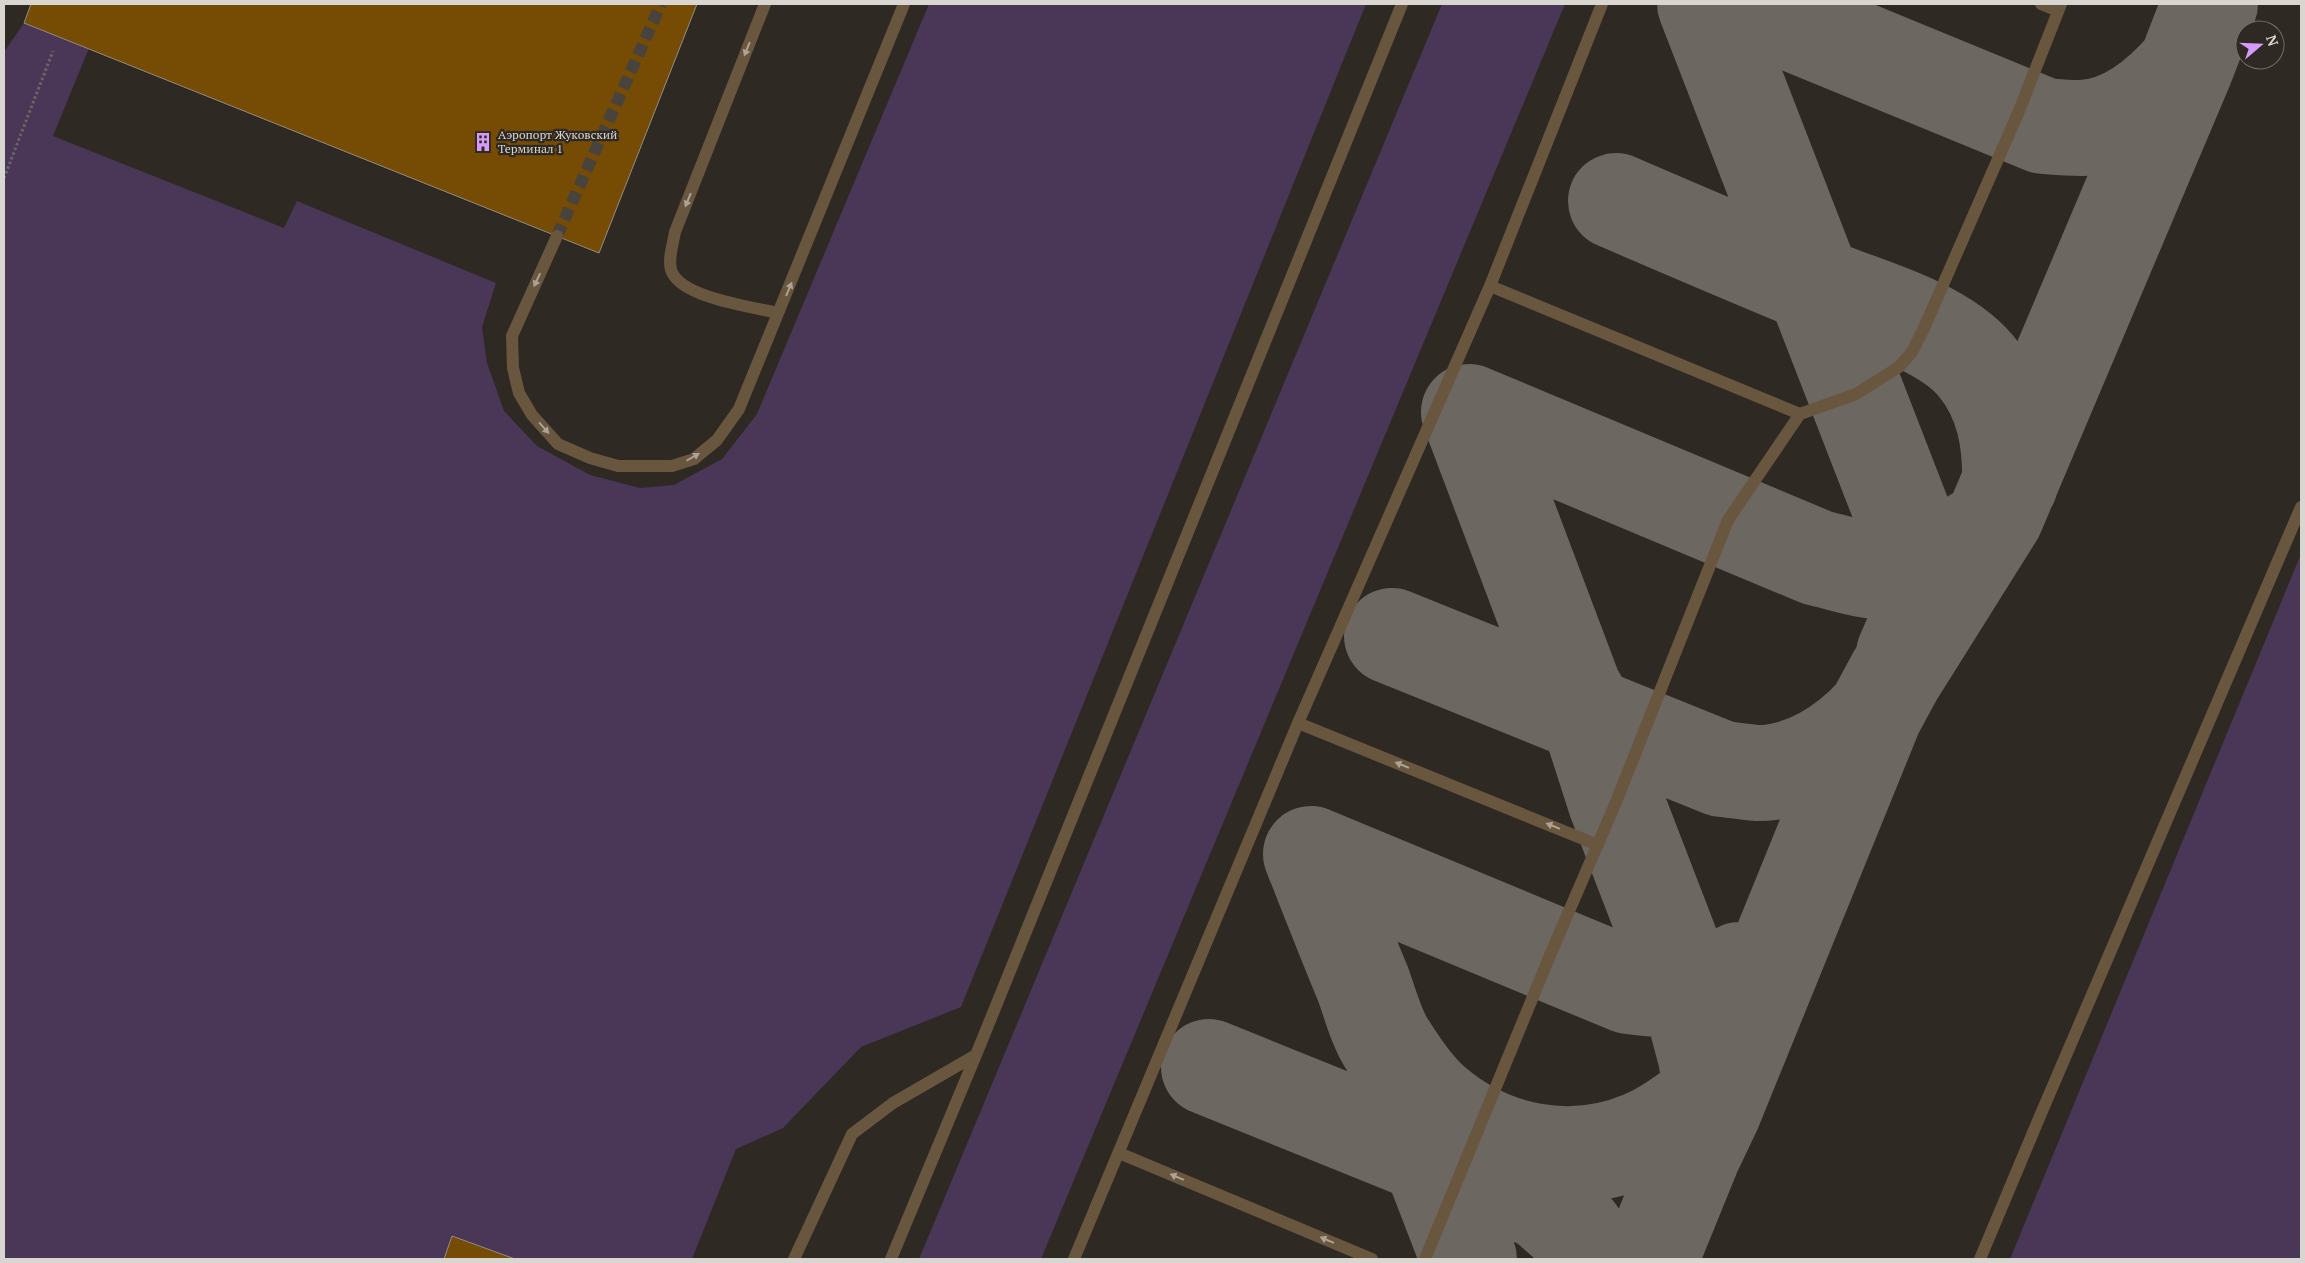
<svg xmlns="http://www.w3.org/2000/svg" width="2305" height="1263" font-family="'PT Serif',serif">
<style>
.green{fill:#4a3657}
.lines{fill:none;stroke-linecap:round;stroke-linejoin:round}
.taxiway{stroke:#6c6761;stroke-width:96}
.building{fill:#764c04;stroke:#938d84}
.minor-tunnel{stroke:#48433c;stroke-width:12;stroke-dasharray:12 6;stroke-linecap:butt}
.path{stroke:#6b6661;stroke-width:3;stroke-dasharray:2.5 2.5;stroke-linecap:butt}
.minor{stroke:#69563f;stroke-width:12}
.oneway{fill:#aca297}
.labels{text-anchor:middle;stroke-width:4.5;stroke-linejoin:round;paint-order:stroke}
.poi-label{font-size:12px;fill:#d9d5d1;stroke:#2e2922;text-anchor:start}
</style>
<rect width="100%" height="100%" fill="#2e2922"/>
<path class="green" d="M929 4H1366L961 1007 861 1047 783 1128 736 1149 692 1259H4V52L24 23 89 48 53 136 284 228 297 201 496 283 482 327 487 363 504 411 537 446 590 475 640 488 674 485 722 459 757 414Z
M1442 4H1565L1041 1259H919Z
M2301 554V1259H2010Z"/>
<g class="lines">
<path class="taxiway" d="M1705 4 1922 564 1920 617 1904 654
M1747 4 2044 126C2056 127 2070 128 2082 128 2125 126 2160 96 2186 66
M1616 201C1681 229 1746 257 1812 284 1862 304 1941 324 1976 366 2004 400 2011 441 2010 483
M1469 412 1574 690 1588 715 1616 802 1688 989 1706 1057 1714 1109
M1469 412 1818 558C1837 562 1856 569 1875 571 1909 574 1949 558 1975 536
M1392 636 1722 769C1734 770 1745 772 1757 773 1803 773 1845 746 1875 713
M1311 854C1328 897 1345 941 1363 984 1370 1003 1376 1027 1387 1044 1400 1065 1415 1087 1433 1103 1491 1153 1571 1169 1642 1139 1664 1130 1684 1115 1703 1101
M1311 854 1629 986C1670 992 1703 991 1740 970
M1209 1067 1543 1202 1576 1231 1595 1259
M1415 1119 1469 1259
M1650 1259 1694 1151 1714 1109 1875 713 1895 676 1996 515 2186 66 2210 4"/>
</g>
<path class="building" d="M31 4H697L599 253 24 23Z
M452 1236 515 1259H444Z"/>
<g class="lines">
<path class="minor-tunnel" d="M557 236 661 4"/>
<path class="path" d="M4 178 53 51"/>
<path class="minor" d="M765 4 675 232C673 244 668 258 671 270 680 298 753 307 778 313
M2041 4 2058 11
M557 236 512 336 513 368 519 393 532 415 558 444 590 458 618 466H672L694 459 717 440 739 409 904 4
M1490 286 1800 414
M1298 723 1598 845
M1119 1153 1372 1259
M794 1259 852 1134 893 1103 976 1055
M891 1259 976 1055 1402 4
M1074 1259 1298 723 1490 286 1602 4
M1425 1259 1551 953 1616 802 1728 520 1800 414 1856 394 1899 367 1912 352 1924 328 2019 111 2061 4
M1980 1259 2040 1116 2301 507"/>
</g>
<defs><path id="oneway-solid" d="M-6-.8H1V-3.2L6.5 0L1 3.2V.8H-6Z" transform="scale(1.25)"/></defs>
<g class="oneway">
<use href="#oneway-solid" transform="translate(747 49) rotate(112)"/>
<use href="#oneway-solid" transform="translate(688 200) rotate(112)"/>
<use href="#oneway-solid" transform="translate(537 280) rotate(115)"/>
<use href="#oneway-solid" transform="translate(789 289) rotate(-67)"/>
<use href="#oneway-solid" transform="translate(544 428) rotate(48)"/>
<use href="#oneway-solid" transform="translate(693 457) rotate(-30)"/>
<use href="#oneway-solid" transform="translate(1402 765) rotate(-158)"/>
<use href="#oneway-solid" transform="translate(1553 826) rotate(-158)"/>
<use href="#oneway-solid" transform="translate(1177 1177) rotate(-157)"/>
<use href="#oneway-solid" transform="translate(1327 1240) rotate(-157)"/>
</g>
<defs>
<g id="building-bare" transform="scale(1.5)"><path d="M-4-6H4V6H1V3H-1V6H-4ZM-2.5-4.3h1.7v1.8h-1.7ZM.8-4.3h1.7v1.8H.8ZM-2.5-1h1.7V.8h-1.7ZM.8-1h1.7V.8H.8Z" fill="#d69bfa" stroke="#2e2922" stroke-width="2.5" paint-order="stroke"/></g>
</defs>
<g fill-rule="evenodd">
<use href="#building-bare" x="483" y="142"/>
</g>
<g class="labels">
<g class="poi-label">
<text x="498" y="139">Аэропорт Жуковский<tspan x="498" dy="14">Терминал 1</tspan></text>
</g>
</g>
<rect width="2305" height="1263" fill="none" stroke="#d9d5d1" stroke-width="10"/>
<g transform="translate(2260 45) rotate(71)"><circle r="24" fill="#2e2922" stroke="#726e68"/>
<path d="M0-4L9 19L0 12L-9 19Z" fill="#d69bfa"/>
<text y="-8" font-size="14" font-weight="bold" text-anchor="middle" fill="#d9d5d1">N</text>
</g>
</svg>
